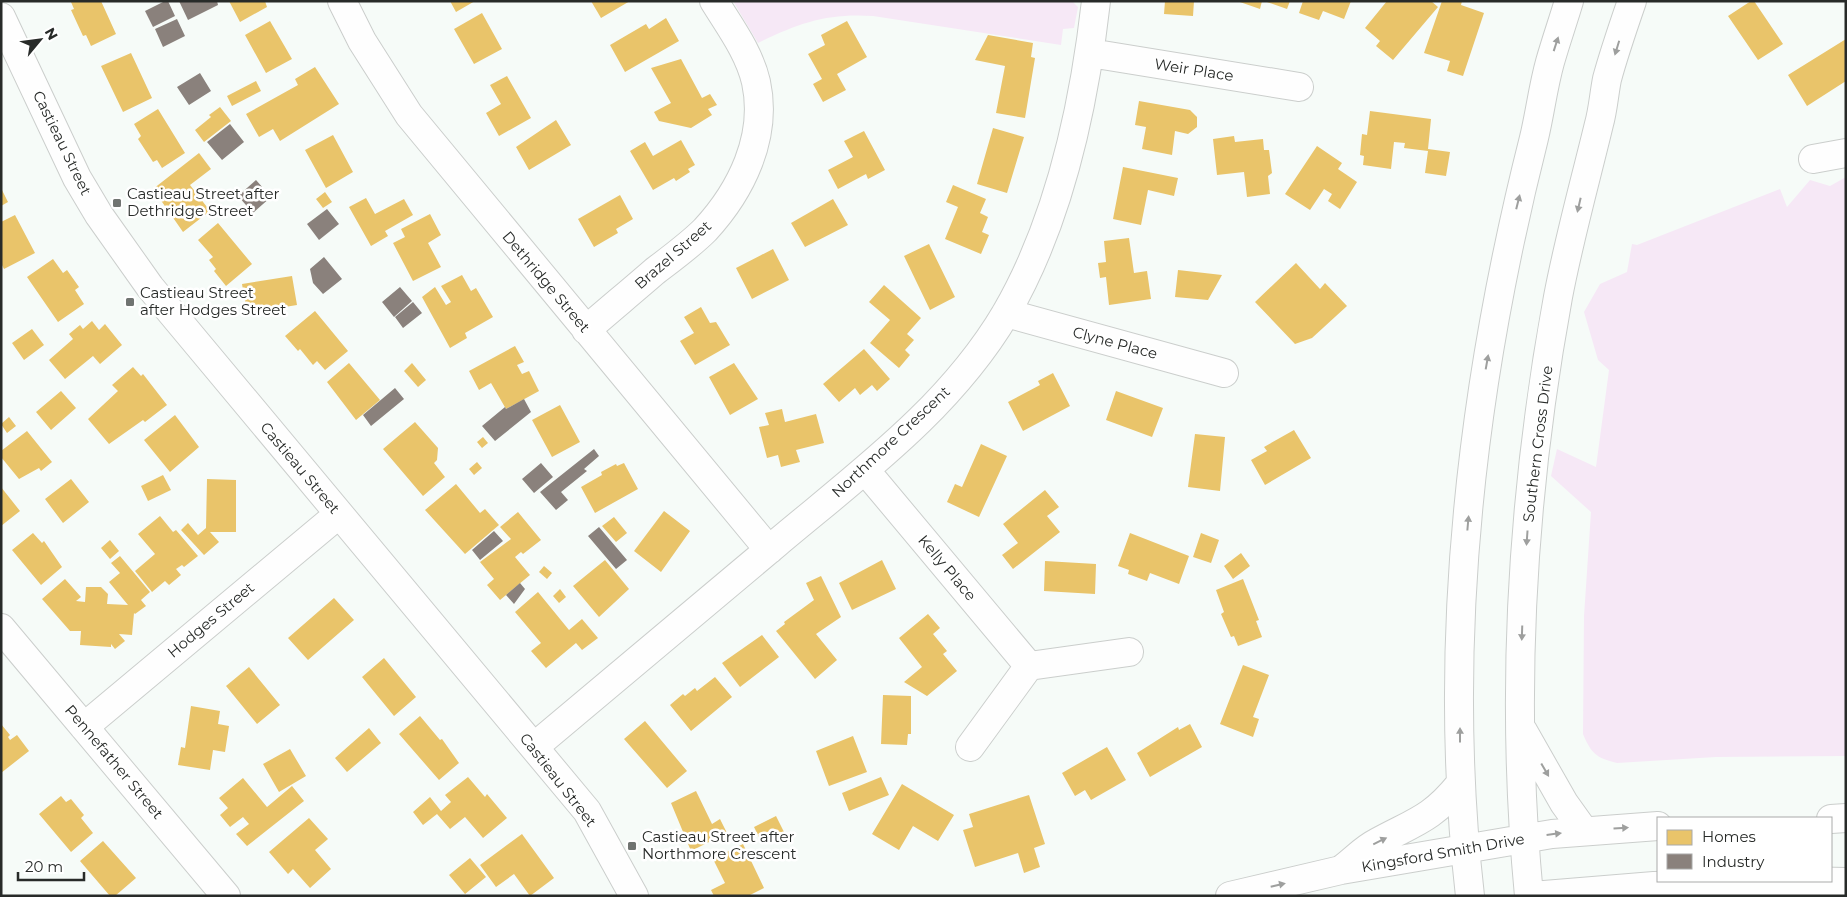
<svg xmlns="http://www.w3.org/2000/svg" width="1847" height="897" font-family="Montserrat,sans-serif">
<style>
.green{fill:#f6e8f6}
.homes{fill:#e9c46a}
.industry{fill:#8a817c}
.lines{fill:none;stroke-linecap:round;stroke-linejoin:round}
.minor-casing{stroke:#cbcecc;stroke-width:30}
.major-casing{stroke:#cbcecc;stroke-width:30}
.minor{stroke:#fefefe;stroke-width:28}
.major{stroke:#fefefe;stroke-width:28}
.oneway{fill:#9e9f9e}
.poi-dot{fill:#707471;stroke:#fff;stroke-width:2}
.labels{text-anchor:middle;stroke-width:5;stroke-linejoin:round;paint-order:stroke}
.street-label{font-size:15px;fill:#282b29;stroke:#fff}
.poi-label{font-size:15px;fill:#282b29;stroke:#fff;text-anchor:start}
</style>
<rect width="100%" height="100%" fill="#f6fbf8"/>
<path class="green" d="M733 1H1072L1078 7 1074 28 1063 29 1061 45 873 16C827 13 799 23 758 43Z
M1846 177V756L1716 757 1617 763C1596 758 1591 753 1583 734L1584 616 1591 512 1551 476 1557 449 1596 467 1609 370 1598 360 1584 312 1600 284 1627 272 1632 244 1637 245 1780 189 1787 207 1810 180 1830 186Z"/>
<path class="homes" d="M101 1 116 34 91 46 86 35 83 36 71 10 74 9 71 2Z
M229 1H265L267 7 240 22Z
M450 1H475L456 12Z
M591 1H630L601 18Z
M1165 1H1194L1193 16 1164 14Z
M1237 1H1262L1260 9Z
M1264 1H1290L1287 9Z
M1303 1H1351L1344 19 1323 11 1319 20 1299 13Z
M1387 1H1431L1438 7 1393 60 1376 46 1380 41 1365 28Z
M1442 1H1462L1461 5 1484 13 1463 76 1447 71 1450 61 1424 53Z
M1751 1H1754L1783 44 1758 60 1728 16Z
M482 13 502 49 474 64 454 29Z
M666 18 679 41 625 72 610 45 646 24 649 29Z
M270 21 292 59 266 73 245 35Z
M847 21 867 57 837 74 846 90 823 102 813 84 822 79 808 54 825 45 821 35Z
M988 35 1033 43 1031 57 1035 58 1025 118 996 113 1005 66 975 60Z
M1846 39V81L1807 106 1788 75Z
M131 53 152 98 123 112 101 66Z
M681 59 702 98 710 94 717 105 708 109 712 115 691 128 659 121 654 112 671 103 651 68Z
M315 67 339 104 280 141 273 129 259 137 246 114 298 85 295 79Z
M507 76 531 118 499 136 486 113 501 104 490 85Z
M256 81 261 91 232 106 227 96Z
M1139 101 1190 110 1197 117V127L1188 134 1175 131 1172 155 1142 149 1146 127 1135 125Z
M220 107 231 121 204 142 195 130 211 117 209 115Z
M158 109 185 153 162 168 157 160 153 162 138 139 141 136 134 124Z
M1370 111 1431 119 1428 149 1450 152 1446 176 1425 173 1428 151 1404 148 1405 143 1394 142 1391 169 1363 165 1364 156 1360 155 1362 134 1367 135Z
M556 120 571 145 529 170 516 147Z
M993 128 1024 137 1007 193 977 184Z
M864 131 885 170 868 179 866 174 838 189 828 170 853 157 844 141Z
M333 135 353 172 326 188 305 150Z
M1234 136 1235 142 1263 139 1264 150H1269L1272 173 1268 176 1270 194 1247 197 1244 172 1217 175 1213 139Z
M681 140 695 165 688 169 690 172 676 181 674 178 653 190 630 151 645 142 653 156Z
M1317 146 1342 163 1338 169 1357 182 1340 209 1328 201 1332 194 1324 189 1310 210 1285 194Z
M199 153 211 169 190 185 210 211 183 232 153 189Z
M1123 167 1178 178 1174 196 1148 190 1141 225 1113 219Z
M953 185 986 199 980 213 988 217 982 232 989 235 981 254 945 239 958 207 946 202Z
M1 188 8 202 1 206Z
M325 192 332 202 323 208 316 199Z
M620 195 633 219 616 229 618 233 594 247 578 219Z
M366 198 375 214 404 199 413 215 385 231 388 236 371 246 349 207Z
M833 199 848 225 805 247 791 223Z
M430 214 441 235 428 243 441 267 413 281 393 243 405 237 401 229Z
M15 215 35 253 4 269 1 263V222Z
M218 223 252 264 226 286 214 271 216 269 209 260 213 257 198 240Z
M1129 238 1134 273 1147 271 1151 299 1109 305 1106 277 1100 278 1098 263 1106 262 1104 241Z
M929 244 955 297 930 310 904 256Z
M773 249 789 280 752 299 736 268Z
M53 259 63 273 67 270 79 287 75 290 84 304 58 322 27 277Z
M1296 263 1320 289 1325 283 1347 306 1312 338 1295 344 1255 302Z
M1178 270 1222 275 1208 300 1175 297Z
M462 275 471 291 476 288 493 317 465 333 467 338 450 348 422 297 435 287 446 305 451 302 441 286Z
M292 276 297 305 247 313 242 284Z
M884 285 921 318 907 334 914 340 905 350 910 355 899 368 870 343 890 320 869 302Z
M701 307 710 323 716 322 730 345 695 365 680 341 694 333 684 317Z
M315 311 348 351 325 370 317 361 313 365 300 349 298 351 285 336Z
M92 321 99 330 105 324 122 345 100 364 93 356 65 379 49 360 73 339 69 334 80 325 83 329Z
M32 329 44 345 24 360 12 343Z
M515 346 524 362 517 365 522 374 529 371 539 391 506 409 491 383 479 390 469 371Z
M864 349 890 379 877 391 872 385 860 395 855 388 839 402 823 384Z
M349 363 380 400 356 420 327 382Z
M412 363 426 380 418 387 404 371Z
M734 363 758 399 730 415 709 377Z
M133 367 141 376 143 374 167 405 145 422 143 420 109 444 88 419 118 391 112 385Z
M1053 373 1070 406 1023 431 1008 402 1040 385 1038 381Z
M61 391 76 408 51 430 36 412Z
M1116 391 1163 408 1152 437 1106 420Z
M560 405 580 442 552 457 532 420Z
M782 409 785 422 816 414 824 443 796 450 800 462 781 467 778 455 767 458 759 427 769 425 765 413Z
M175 415 199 447 170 472 144 440Z
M9 417 16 426 7 433 1 424Z
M415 422 438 448 437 460 434 463 445 477 423 496 383 449Z
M1294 430 1311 458 1265 485 1251 460 1267 451 1264 447Z
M27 431 52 462 41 471 39 468 19 479 1 457V451Z
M1195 434 1225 437 1220 491 1188 487Z
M483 437 488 443 482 448 477 442Z
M981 444 1007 456 979 517 947 502 955 484 962 487Z
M477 462 482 468 474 475 469 469Z
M624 463 638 489 595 513 581 487 602 475 601 472 616 464 617 466Z
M163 475 171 490 148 501 141 486Z
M71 479 89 502 63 523 45 499Z
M207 479 236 480V532H210L219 542 204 555 181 530 188 523 198 535 206 528Z
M456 484 480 513 485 509 499 525 465 554 425 510Z
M1 487 20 511 1 526Z
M1045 490 1059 507 1047 516 1060 532 1013 569 1002 555 1018 543 1003 524Z
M664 511 690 531 661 572 634 551Z
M518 512 541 540 523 554 521 552 515 557 530 575 500 600 487 585 494 579 480 562 511 539 500 527Z
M160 516 173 532 176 530 198 556 184 567 182 565 176 569 181 575 169 585 165 581 152 592 135 571 155 554 138 534Z
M614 517 627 533 616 542 602 526Z
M33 533 42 543 44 541 62 567 41 585 12 550Z
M1130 533 1189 556 1179 584 1150 573 1147 581 1128 574 1129 570 1118 566Z
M1201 533 1219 540 1211 563 1193 557Z
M110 540 119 551 110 559 101 548Z
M1241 553 1250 566 1233 579 1224 566Z
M120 556 150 592 141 600 146 606 135 614 134 613 132 635 119 634 125 641 115 649 111 644V647L80 645 81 631H70L42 599 65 579 81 597 76 601 85 602 86 587H101L108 594 107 604 128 605 109 582 120 573 111 563Z
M605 560 629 589 599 617 573 586Z
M882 560 896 589 852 610 839 583Z
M1045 561 1096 564 1095 594 1044 591Z
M544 566 552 573 547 579 539 572Z
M821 576 841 617 816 634 837 660 815 679 776 631 785 624 784 622 814 600 806 583Z
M1243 579 1259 620 1256 621 1262 637 1238 646 1234 636 1231 637 1221 614 1224 612 1216 590Z
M560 589 566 597 559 603 553 596Z
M538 592 569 630 582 619 598 638 582 650 576 643 546 668 531 651 541 643 515 612Z
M334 598 354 620 308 660 288 638Z
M928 614 940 628 933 634 947 651 943 654 957 671 927 696 904 682 922 667 899 638Z
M762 635 779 657 740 687 722 663Z
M384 658 416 697 394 716 362 677Z
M1243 665 1269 675 1253 717 1259 719 1253 737 1220 724Z
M249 667 280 705 257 724 226 686Z
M715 677 732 697 691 731 670 705 683 694 685 696 695 688 697 691Z
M883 695 911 696V734H908L907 745 881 744Z
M191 706 220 711 218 724 229 726 225 752 213 750 210 770 178 765 181 747 185 748Z
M420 716 440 740 442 739 459 763 439 780 399 734Z
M645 721 687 771 667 788 624 739Z
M1 724 10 735 8 737 10 740 17 735 29 751 1 773Z
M1190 724 1202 747 1150 777 1137 753 1178 727 1179 730Z
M369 728 381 743 347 772 335 758Z
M853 736 867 772 829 786 816 751Z
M1107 747 1126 780 1091 800 1085 790 1075 796 1062 773Z
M290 749 306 776 279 792 263 764Z
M468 777 485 797 487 794 507 818 483 838 465 817 450 829 437 814 423 825 413 812 430 797 441 811 451 802 445 795Z
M881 777 889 795 849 811 842 793Z
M243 778 267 807 292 786 304 801 247 846 236 834 249 824 243 817 230 827 220 815 228 808 219 798Z
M902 784 954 815 938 841 913 826 899 850 872 834Z
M696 791 712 824 720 819 727 833 691 851 671 803Z
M1029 795 1045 844 1034 848 1040 867 1024 873 1018 853 975 867 963 830 973 827 969 814Z
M61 796 66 802 71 799 84 815 81 818 93 833 71 852 39 814Z
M776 816 784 832 762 843 754 827Z
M309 818 328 839 315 850 331 869 310 888 293 869 288 874 269 852Z
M522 834 554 878 530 896 514 874 496 887 480 865Z
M103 841 136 878 115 896H110L80 861Z
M743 844 764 888 748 896H714L711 890 725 883 713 859Z
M470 858 486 877 465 894 449 875Z"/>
<path class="industry" d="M165 1H168L175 16 153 27 145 11Z
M179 1H217L218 5 188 20Z
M177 19 185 36 163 47 155 29Z
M200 73 211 91 189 105 177 87Z
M230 124 244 142 222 160 207 142Z
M256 180 271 197 253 213 238 196Z
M327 209 339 224 319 240 307 224Z
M324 257 342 279 323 294 313 283 310 269Z
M400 287 412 301 394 317 382 302Z
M413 302 422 313 403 328 395 317Z
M395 388 404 399 371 426 363 415Z
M524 399 531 412 495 441 482 426 505 407 506 409Z
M594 449 599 456 584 469 587 471 561 492 568 500 556 510 540 492Z
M541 463 553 477 534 493 522 479Z
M599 527 627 560 616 569 588 536Z
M494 531 503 541 480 560 472 550Z
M520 583 525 589 514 604 506 595Z"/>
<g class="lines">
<g class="minor-casing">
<path id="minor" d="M342 1 362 41 409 115 769 550
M1 17 77 178 99 215 150 287 587 811 634 896
M1090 53 1299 87
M1813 159 1846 153
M1006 313 1224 373
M586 330C609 310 632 291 655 271 672 258 690 245 705 230 741 191 768 137 756 82 749 52 730 27 714 1
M865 470 1029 666
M1 628 226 896
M84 727 339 514
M534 747C615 680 695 611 777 543 859 474 950 408 1006 313 1060 220 1084 107 1096 1
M970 747 1029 666 1129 652"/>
</g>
<g class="major-casing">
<path id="major" d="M1523 731 1564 803 1584 831
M1831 819 1846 818
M1342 869C1353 861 1364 849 1376 843 1414 822 1431 820 1460 784
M1230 896 1341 870 1552 834 1658 826
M1470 896C1441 643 1472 383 1534 138 1540 113 1543 87 1550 62 1556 41 1563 21 1569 1
M1529 896C1510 697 1522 493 1558 297 1569 239 1585 182 1599 124 1603 110 1604 94 1607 79 1614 53 1623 27 1632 1
M1532 896 1654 886 1799 881 1846 882"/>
</g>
<use href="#minor" class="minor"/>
<use href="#major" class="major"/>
</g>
<defs><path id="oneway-solid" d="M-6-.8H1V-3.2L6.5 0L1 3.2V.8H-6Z" transform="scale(1.25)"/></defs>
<g class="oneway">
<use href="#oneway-solid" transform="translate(1556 44) rotate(-72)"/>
<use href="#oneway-solid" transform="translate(1617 48) rotate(107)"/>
<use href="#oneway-solid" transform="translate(1518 202) rotate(-76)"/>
<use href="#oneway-solid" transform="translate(1579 205) rotate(103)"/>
<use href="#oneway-solid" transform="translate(1487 362) rotate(-80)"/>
<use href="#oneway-solid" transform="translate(1468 523) rotate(-85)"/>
<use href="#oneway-solid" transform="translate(1527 538) rotate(94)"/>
<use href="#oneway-solid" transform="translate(1522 633) rotate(92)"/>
<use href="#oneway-solid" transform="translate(1460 735) rotate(-90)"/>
<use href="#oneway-solid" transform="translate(1545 770) rotate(60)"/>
<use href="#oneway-solid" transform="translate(1621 828) rotate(-4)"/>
<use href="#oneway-solid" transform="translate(1554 834) rotate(-7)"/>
<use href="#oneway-solid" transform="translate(1380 841) rotate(-26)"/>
<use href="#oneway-solid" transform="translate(1278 885) rotate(-13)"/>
</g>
<g class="poi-dot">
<rect x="112" y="198" width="10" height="10" rx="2.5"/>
<rect x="125" y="297" width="10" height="10" rx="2.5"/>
<rect x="627" y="841" width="10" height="10" rx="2.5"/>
</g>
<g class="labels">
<g class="street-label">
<text transform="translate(1194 70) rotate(9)" y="5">Weir Place</text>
<text transform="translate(62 143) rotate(64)" y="5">Castieau Street</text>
<text transform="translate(673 255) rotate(-41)" y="5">Brazel Street</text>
<text transform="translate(546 282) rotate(50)" y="5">Dethridge Street</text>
<text transform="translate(1115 343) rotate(15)" y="5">Clyne Place</text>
<text transform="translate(891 442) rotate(-43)" y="5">Northmore Crescent</text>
<text transform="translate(1538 444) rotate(-83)" y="5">Southern Cross Drive</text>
<text transform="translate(300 468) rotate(50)" y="5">Castieau Street</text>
<text transform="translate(947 568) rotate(50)" y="5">Kelly Place</text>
<text transform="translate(211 620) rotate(-40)" y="5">Hodges Street</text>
<text transform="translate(114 762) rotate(50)" y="5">Pennefather Street</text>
<text transform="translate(558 780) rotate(52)" y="5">Castieau Street</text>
<text transform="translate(1443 853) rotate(-10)" y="5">Kingsford Smith Drive</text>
</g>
<g class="poi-label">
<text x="127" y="199">Castieau Street after<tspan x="127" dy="17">Dethridge Street</tspan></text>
<text x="140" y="298">Castieau Street<tspan x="140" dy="17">after Hodges Street</tspan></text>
<text x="642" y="842">Castieau Street after<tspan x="642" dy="17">Northmore Crescent</tspan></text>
</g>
</g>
<rect width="1847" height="897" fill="none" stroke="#282b29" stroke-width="5"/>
<rect x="1657" y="817" width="175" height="65" fill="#ffffff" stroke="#a9aaa9"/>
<rect x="1667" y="830" width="25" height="15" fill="#e9c46a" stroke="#a9aaa9"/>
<text x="1702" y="842" font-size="15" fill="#282b29">Homes</text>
<rect x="1667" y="854" width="25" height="15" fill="#8a817c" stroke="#a9aaa9"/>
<text x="1702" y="867" font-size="15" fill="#282b29">Industry</text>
<g transform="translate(40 40) rotate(61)" stroke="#ffffff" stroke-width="4" paint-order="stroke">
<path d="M0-4L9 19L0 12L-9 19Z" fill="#282b29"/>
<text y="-8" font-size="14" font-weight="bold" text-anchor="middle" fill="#282b29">N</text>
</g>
<path d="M18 872v8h66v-8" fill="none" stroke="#282b29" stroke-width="2.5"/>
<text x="25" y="872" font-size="15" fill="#282b29" stroke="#ffffff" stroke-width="4" paint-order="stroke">20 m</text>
</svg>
